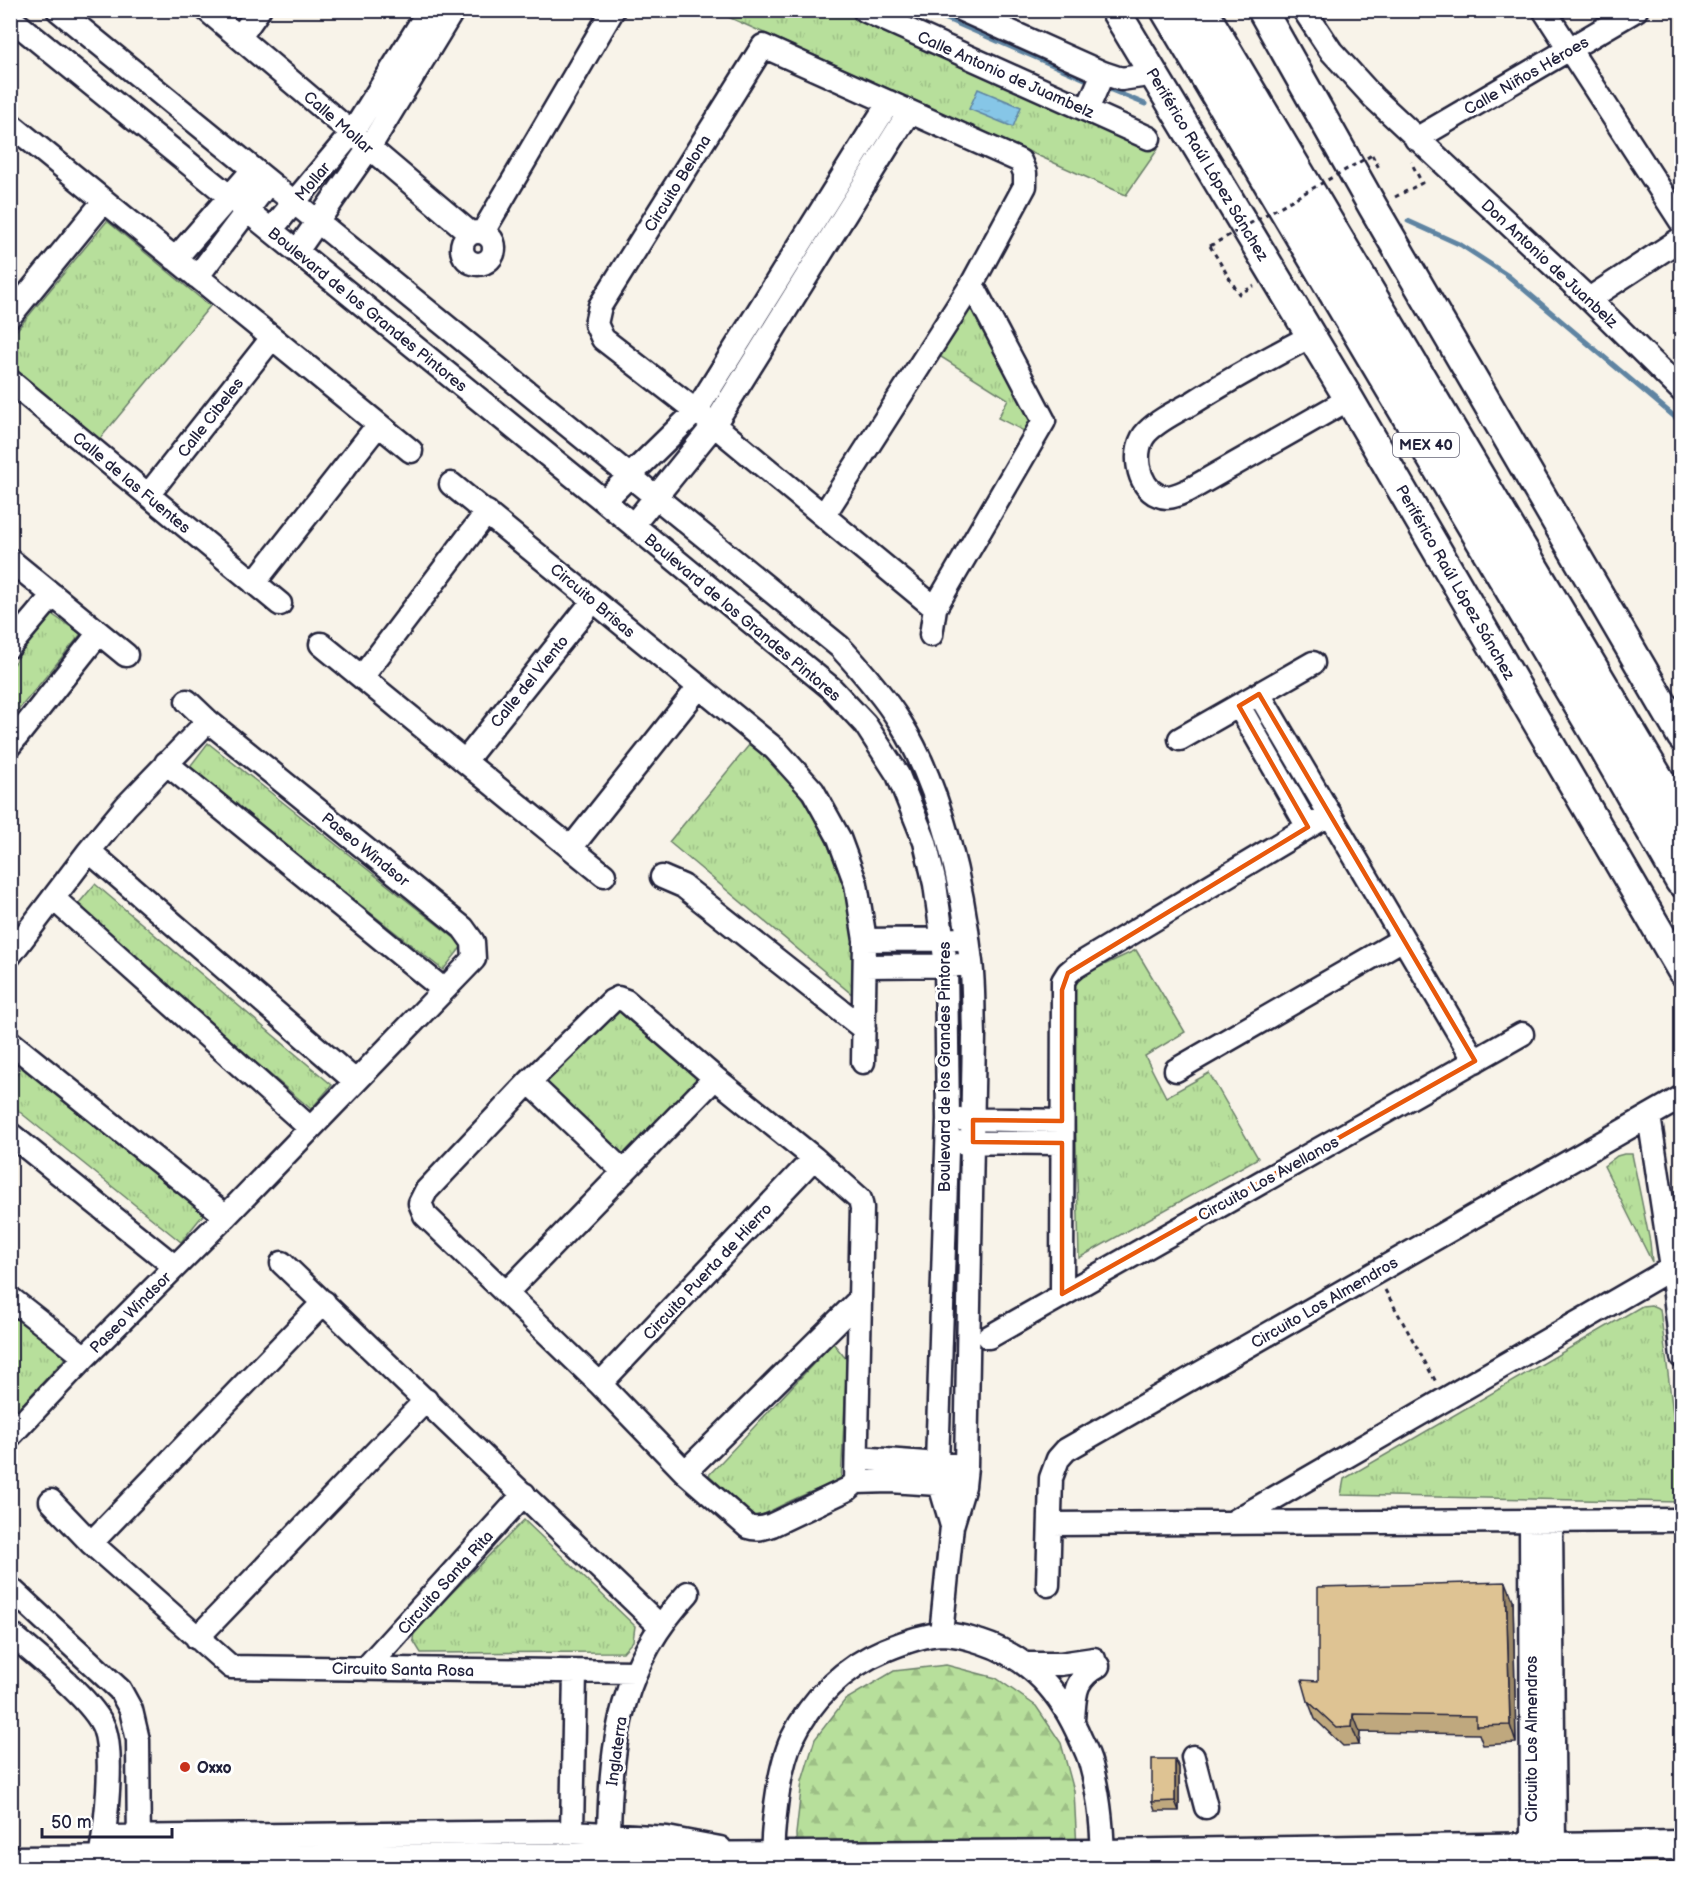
<svg xmlns="http://www.w3.org/2000/svg" width="1692" height="1879" font-family="'Balsamiq Sans',sans-serif">
<style>
.grass{fill:url(#grass-tufts);stroke:#6c806b;stroke-width:1.5}
.forest{fill:url(#forest-firs);stroke:#6c806b;stroke-width:1.5}
.water{fill:url(#water-ripples);stroke:#5e84a2;stroke-width:1.5}
.lines{fill:none;stroke-linecap:round;stroke-linejoin:round}
.stream{stroke:#5e84a2;stroke-width:5}
.minor-casing{stroke:#22223b;stroke-width:27}
.major-casing{stroke:#22223b;stroke-width:33}
.highway-casing{stroke:#22223b;stroke-width:38}
.path{stroke:#22223b;stroke-width:3;stroke-dasharray:4.5 4.5;stroke-linecap:butt}
.minor{stroke:#fff;stroke-width:22}
.major{stroke:#fff;stroke-width:28}
.highway{stroke:#fff;stroke-width:33}
.path-bridge{stroke:#22223b;stroke-width:3;stroke-dasharray:4.5 4.5;stroke-linecap:butt}
.wall{fill:#bfa87e;stroke:#22223b;stroke-width:1.5}
.shaded-wall{fill:#9b8867;stroke:#22223b;stroke-width:1.5}
.building{fill:#dec393;stroke:#22223b;stroke-width:1.5}
.marked{fill:none;stroke:#e8590c;stroke-width:4.5;stroke-linejoin:round}
.poi-dot{fill:#c8321e;stroke:#fff;stroke-width:2}
.labels{text-anchor:middle;stroke-width:6;stroke-linejoin:round;paint-order:stroke}
.shield{fill:#fff;stroke:#646476;stroke-width:1.5}
.shield-label{font-size:15px;font-weight:bold;fill:#22223b}
.street-label{font-size:16px;fill:#22223b;stroke:#fff}
.poi-label{font-size:16px;font-weight:bold;fill:#22223b;stroke:#fff;text-anchor:start}
</style>
<defs>
<pattern id="grass-tufts" width="24" height="20" patternUnits="userSpaceOnUse" patternTransform="scale(1.5)"><rect width="24" height="20" fill="#b7df9b"/><path d="M3 7l-1-3M5 7V3M7 7l1-3M15 17l-1-3M17 17v-4M19 17l1-3" fill="none" stroke="#9dbf86"/></pattern>
<pattern id="forest-firs" width="22" height="20" patternUnits="userSpaceOnUse" patternTransform="scale(1.5)"><rect width="22" height="20" fill="#b7df9b"/><path d="M5 1l3.5 6h-7zM16 11l3.5 6h-7z" fill="#9dbf86"/></pattern>
<pattern id="water-ripples" width="26" height="14" patternUnits="userSpaceOnUse" patternTransform="scale(1.5)"><rect width="26" height="14" fill="#86c6e7"/><path d="M2 4q2-2 4 0t4 0M15 11q2-2 4 0t4 0" fill="none" stroke="#73aac7"/></pattern>
</defs>
<rect width="100%" height="100%" fill="#f8f3e9"/>
<filter id="ink" filterUnits="userSpaceOnUse"><feTurbulence type="fractalNoise" baseFrequency=".0167" numOctaves="2"/><feDisplacementMap in="SourceGraphic" scale="12" xChannelSelector="R" yChannelSelector="G"/><feConvolveMatrix kernelMatrix="1 2 1 2 8 2 1 2 1" color-interpolation-filters="sRGB"/></filter>
<g filter="url(#ink)">
<path class="grass" d="M715 11H846L1158 149 1126 195Z
M107 221 210 306 98 441 11 368V337Z
M972 290 1040 421 1032 435 998 418 1008 399 933 352Z
M50 613 81 634 11 719V667Z
M208 743 463 945 443 970 188 769Z
M750 744C800 777 839 855 850 914 855 940 853 969 854 996L669 842Z
M95 884 332 1085 311 1109 74 909Z
M1136 950 1185 1032 1145 1056 1166 1097 1209 1073 1258 1158 1079 1258 1072 980Z
M619 1001 708 1079 625 1164 533 1082Z
M23 1060 207 1210 181 1242 11 1105V1089Z
M1624 1154H1632L1650 1242 1652 1262 1604 1166 1617 1156Z
M1651 1305 1660 1309 1681 1478 1679 1502 1341 1495 1344 1479 1642 1306Z
M10 1313 67 1356 11 1417H10Z
M833 1343 847 1360 841 1482C810 1490 783 1504 755 1519L709 1475Z
M524 1520 635 1626 633 1641 623 1652 421 1653 413 1640 414 1631Z"/>
<path class="forest" d="M946 1665 996 1678 1036 1706 1061 1743 1074 1791 1078 1868H797L796 1834 802 1781 815 1739 845 1700 894 1671Z"/>
<path class="water" d="M978 89 1021 107 1013 127 969 109Z"/>
<g class="lines">
<path class="stream" d="M926 10 1092 82
M1104 87 1145 104
M1408 221 1461 245 1507 275 1682 423"/>
<g class="minor-casing">
<path id="minor" d="M58 10 840 647C862 671 883 695 900 722 941 787 963 886 971 962 974 986 973 1011 974 1035L966 1467 964 1486 952 1526 941 1634
M207 10 470 233
M864 10 1149 138
M962 10 1103 73 1121 79 1155 74
M1304 10 1331 51 1374 98 1589 299 1682 391
M1544 10 1682 223
M10 18 604 501 831 688 865 724 898 775 925 842 935 884 946 965 948 1119 937 1464 940 1485 952 1526
M240 37 259 10
M1087 110 1103 73
M10 124 411 451
M1416 139 1636 10
M271 230 352 133 429 10
M483 232 613 10
M462 248a16 16 0 1 1 32 0a16 16 0 1 1-32 0Z
M297 251 369 148 453 10
M175 259 253 170
M197 277 268 183
M1589 299 1682 238
M10 316 104 201
M1311 336C1271 357 1232 378 1194 402 1178 411 1160 419 1147 432 1131 448 1137 487 1158 495 1169 500 1179 494 1189 490L1349 399
M10 381 280 604
M451 484 775 749 813 791 839 838 856 884 865 940 863 1062
M148 495 272 338
M604 501 696 411 889 102
M824 515 972 284 1025 186V173L1020 161 763 46 600 306 596 324 603 339 714 425 935 608
M633 525 714 425 909 112
M10 560 126 655
M254 583 378 425
M931 635 935 608 1044 421 972 284
M321 644 604 875
M10 646 53 595
M362 677 487 512
M1259 694 1475 1061
M1239 706 1308 827
M1180 739 1313 663
M10 745 99 633
M465 761 593 601
M166 763 444 990
M571 848 699 687
M89 851 355 1081
M662 877 683 886 864 1029
M53 898 310 1128
M865 940 958 939
M10 955 89 851 126 806 208 721
M865 966 961 965
M10 1042 226 1216
M1176 1070 1403 939
M529 1082 624 1172
M1649 1116 1672 1268 1682 1357
M958 1119 1062 1121
M10 1134 174 1266
M958 1142 1062 1143
M282 1263 660 1626
M507 1292 715 1078
M1062 1294 1063 981 1068 973 1075 967 1330 814
M10 1298 85 1357
M989 1337 1522 1034
M600 1384 814 1158
M10 1436 85 1357 226 1216 474 959 473 942 463 928 208 721 187 701
M858 1458 953 1465
M685 1472 859 1300
M856 1482 862 1208 860 1199 814 1158 715 1078 626 1001 618 998 612 1001 529 1082 426 1191 420 1203 425 1215 600 1384 685 1472 748 1527C757 1530 764 1528 772 1525L848 1489 856 1482 890 1481 953 1485
M51 1501 91 1543 231 1667 635 1672
M1531 1521 1532 1849
M1551 1521 1554 1848
M1233 1522 1672 1268
M1051 1524 1682 1520
M91 1543 324 1302
M1048 1585 1051 1478 1058 1459 1066 1450 1682 1097
M10 1588 120 1690 131 1710 138 1740 139 1852
M10 1633C34 1654 94 1701 104 1728 114 1754 106 1824 101 1852
M197 1638 426 1400
M1026 1664H1060L1094 1659
M365 1669 524 1494
M1073 1720C1075 1696 1073 1679 1098 1666
M1193 1757 1206 1807
M572 1832 575 1672
M609 1833C611 1740 621 1664 688 1593
M104 1837 572 1832 667 1838 720 1848
M772 1868C772 1833 777 1771 792 1739 811 1699 844 1667 885 1650 902 1643 923 1635 941 1634 954 1634 969 1638 981 1642 1031 1658 1061 1693 1081 1740 1085 1748 1089 1756 1091 1765 1100 1798 1103 1835 1103 1868"/>
</g>
<g class="major-casing">
<path id="major" d="M1115 10 1349 399 1682 971
M1262 10 1373 207 1682 737
M10 1861 1103 1854 1682 1845"/>
</g>
<g class="highway-casing">
<path id="highway" d="M1168 10 1597 732 1682 880
M1200 10 1682 822"/>
</g>
<path class="path" d="M1372 155 1379 168
M1395 197 1422 183 1411 162
M1210 246 1239 294 1254 286
M1385 1290 1436 1382"/>
<use href="#minor" class="minor"/>
<use href="#major" class="major"/>
<use href="#highway" class="highway"/>
<path class="path-bridge" d="M1210 246 1372 155"/>
</g>
<path class="wall" d="M1513 1600 1516 1743 1483 1745 1479 1734 1360 1732 1359 1745 1343 1746 1315 1719 1308 1701 1318 1681Z
M1179 1768V1811H1155L1152 1802Z"/>
<path class="shaded-wall" d="M1506 1582 1513 1600 1516 1743 1510 1725Z
M1353 1714 1360 1732 1359 1745 1352 1727Z
M1175 1759 1179 1768V1811L1175 1801Z"/>
<path class="building" d="M1506 1582 1510 1725 1476 1726V1716L1353 1714 1352 1727 1337 1728 1308 1701 1302 1680 1318 1681V1587Z
M1152 1759H1175V1801L1152 1802Z"/>
</g>
<path class="marked" d="M1259 694 1475 1061 1062 1294V1143L973 1142V1120L1062 1121V990L1068 973 1308 827 1239 706Z"/>
<circle class="poi-dot" cx="185" cy="1767" r="6"/>
<g class="labels">
<rect class="shield" x="1393" y="433" width="66" height="24" rx="4.5"/>
<g class="shield-label">
<text x="1426" y="450">MEX 40</text>
</g>
<g class="street-label">
<text transform="translate(1006 74) rotate(24)" y="6">Calle Antonio de Juambelz</text>
<text transform="translate(1526 75) rotate(-30)" y="6">Calle Niños Héroes</text>
<text transform="translate(339 122) rotate(41)" y="6">Calle Mollar</text>
<text transform="translate(1208 164) rotate(59)" y="6">Periférico Raúl López Sánchez</text>
<text transform="translate(312 181) rotate(-50)" y="6">Mollar</text>
<text transform="translate(677 183) rotate(-58)" y="6">Circuito Belona</text>
<text transform="translate(1550 263) rotate(43)" y="6">Don Antonio de Juanbelz</text>
<text transform="translate(368 309) rotate(39)" y="6">Boulevard de los Grandes Pintores</text>
<text transform="translate(210 417) rotate(-52)" y="6">Calle Cibeles</text>
<text transform="translate(132 482) rotate(40)" y="6">Calle de las Fuentes</text>
<text transform="translate(1456 582) rotate(60)" y="6">Periférico Raúl López Sánchez</text>
<text transform="translate(593 600) rotate(40)" y="6">Circuito Brisas</text>
<text transform="translate(743 617) rotate(40)" y="6">Boulevard de los Grandes Pintores</text>
<text transform="translate(529 681) rotate(-51)" y="6">Calle del Viento</text>
<text transform="translate(366 849) rotate(39)" y="6">Paseo Windsor</text>
<text transform="translate(944 1067) rotate(-90)" y="6">Boulevard de los Grandes Pintores</text>
<text transform="translate(1268 1178) rotate(-29)" y="6">Circuito Los Avellanos</text>
<text transform="translate(707 1271) rotate(-47)" y="6">Circuito Puerta de Hierro</text>
<text transform="translate(1324 1302) rotate(-30)" y="6">Circuito Los Almendros</text>
<text transform="translate(130 1312) rotate(-45)" y="6">Paseo Windsor</text>
<text transform="translate(445 1582) rotate(-48)" y="6">Circuito Santa Rita</text>
<text transform="translate(403 1669) rotate(1)" y="6">Circuito Santa Rosa</text>
<text transform="translate(1531 1739) rotate(-90)" y="6">Circuito Los Almendros</text>
<text transform="translate(616 1751) rotate(-82)" y="6">Inglaterra</text>
</g>
<g class="poi-label">
<text x="197" y="1773">Oxxo</text>
</g>
</g>
<rect width="1692" height="1879" fill="none" stroke="#fff" stroke-width="36"/>
<rect x="18" y="18" width="1656" height="1843" fill="none" stroke="#22223b" stroke-width="2" filter="url(#ink)"/>
<path d="M42 1828v9h130v-9" fill="none" stroke="#22223b" stroke-width="3"/>
<text x="51" y="1828" font-size="18" fill="#22223b" stroke="#ffffff" stroke-width="4.5" paint-order="stroke">50 m</text>
</svg>
